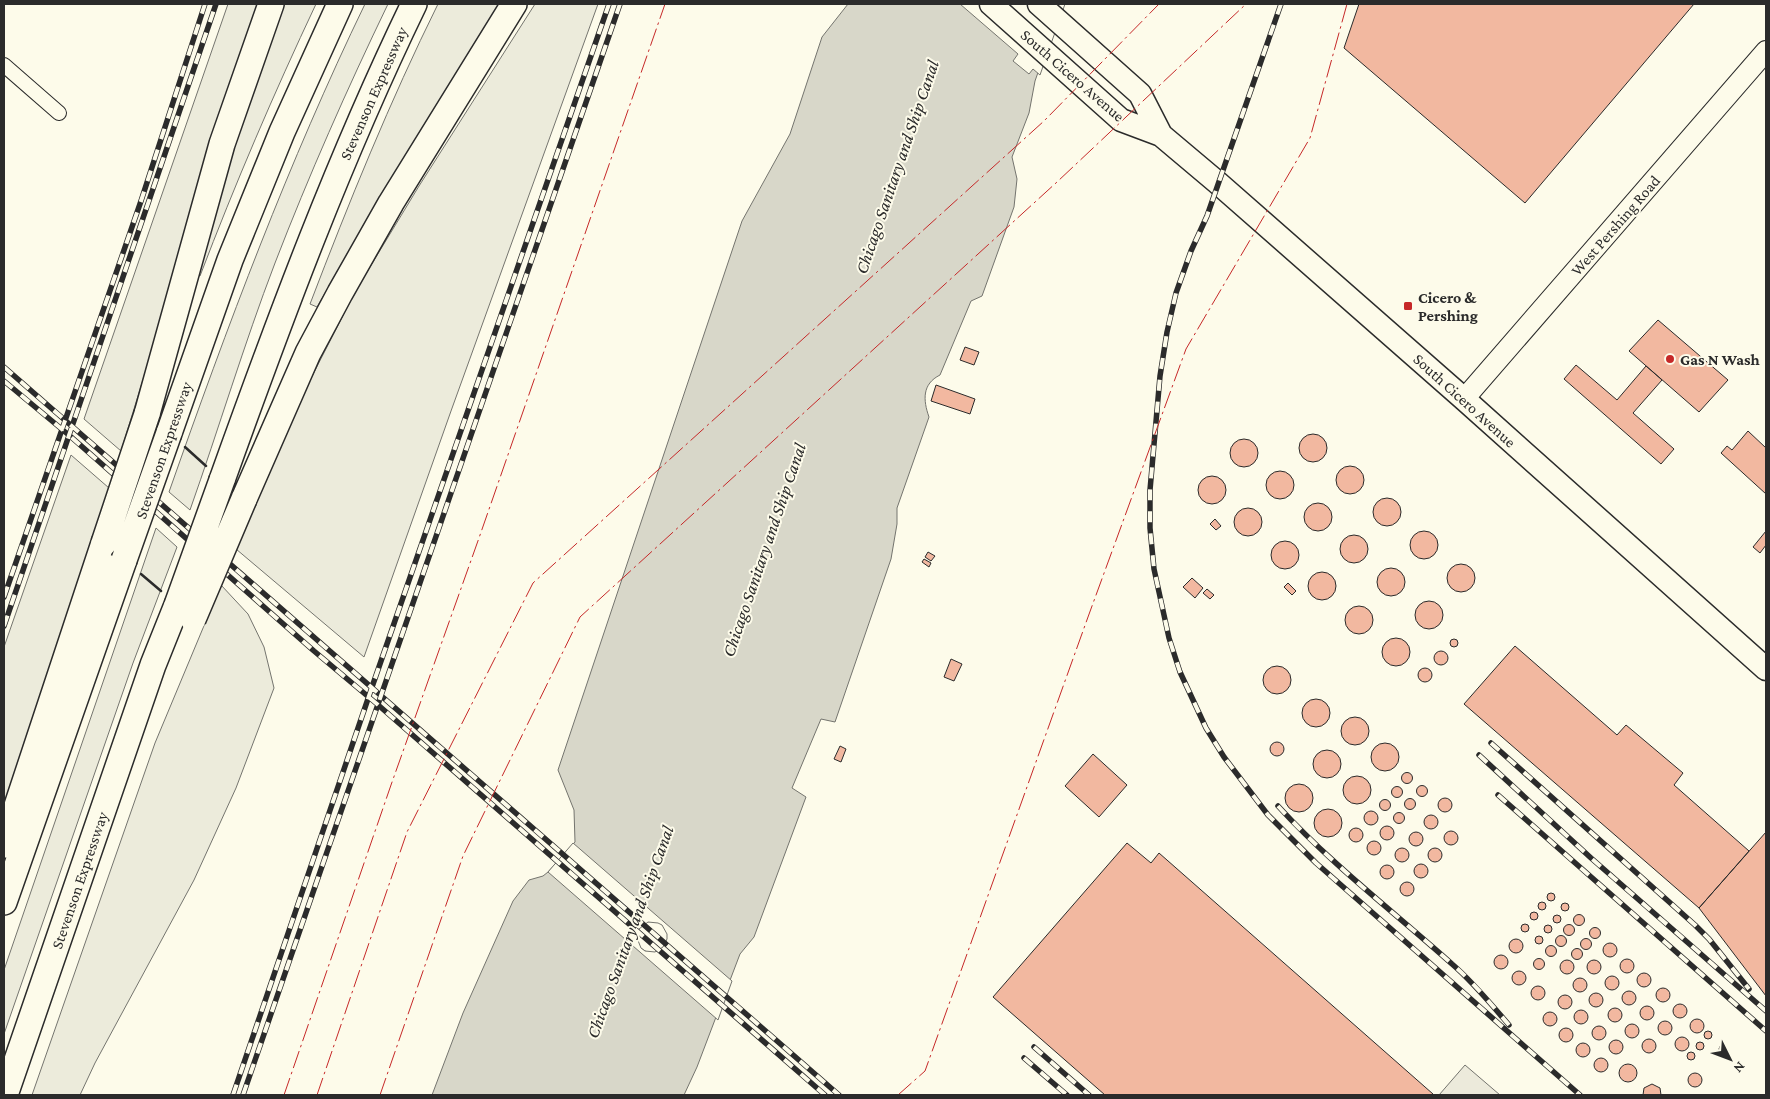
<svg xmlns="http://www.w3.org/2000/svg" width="1770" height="1099" font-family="'Crimson Pro',serif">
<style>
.green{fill:#ecebdb;stroke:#74746e}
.parking{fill:#eceadb;stroke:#74746e}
.water{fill:#d8d7c9;stroke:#74746e;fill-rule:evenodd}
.pier{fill:#fdfbea;stroke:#74746e;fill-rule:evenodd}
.building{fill:#f2b8a0;stroke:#2b2b2b}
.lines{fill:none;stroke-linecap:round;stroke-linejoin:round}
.street-casing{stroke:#2b2b2b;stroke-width:16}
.secondary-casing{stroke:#2b2b2b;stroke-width:22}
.primary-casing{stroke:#2b2b2b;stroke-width:25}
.highway-casing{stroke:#2b2b2b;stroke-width:28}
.street{stroke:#fdfbea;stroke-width:14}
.secondary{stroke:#fdfbea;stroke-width:20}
.primary{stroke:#fdfbea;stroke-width:22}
.highway{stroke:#fdfbea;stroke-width:25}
.rail-casing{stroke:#2b2b2b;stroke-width:5.5}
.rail{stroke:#fdfbea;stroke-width:4;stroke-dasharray:11;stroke-linecap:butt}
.highway-bridge-casing{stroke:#2b2b2b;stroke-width:28;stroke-linecap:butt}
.highway-bridge{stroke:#fdfbea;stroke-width:25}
.wall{stroke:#2b2b2b;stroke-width:2.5}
.power{stroke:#c62828;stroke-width:1;stroke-dasharray:18 4 2.5 4;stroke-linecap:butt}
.poi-dot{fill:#c62828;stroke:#fdfbea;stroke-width:2}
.labels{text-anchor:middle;stroke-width:4;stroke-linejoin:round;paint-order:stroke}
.street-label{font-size:16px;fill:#2b2b2b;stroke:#fdfbea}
.poi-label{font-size:16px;font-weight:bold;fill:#2b2b2b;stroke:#fdfbea;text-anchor:start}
.water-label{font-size:18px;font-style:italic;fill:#2b2b2b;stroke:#fdfbea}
</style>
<rect width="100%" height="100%" fill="#fdfbea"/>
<path class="green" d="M228 4H259L121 451 84 419Z
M283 4H316C274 93 235 184 200 276L197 275 245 112Z
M365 4H388C347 89 309 175 275 263 244 344 219 428 190 510L169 492C227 327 289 161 365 4Z
M438 4H502L363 227 317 307 310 304C349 202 390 101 438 4Z
M535 4H598L451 411 364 657 236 549 306 388 356 290 419 186Z
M71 455 109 488 4 809V647Z
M156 528 177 547 133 663 4 1034V970Z
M221 585 248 614 264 647 274 688 236 788 194 880 95 1063 80 1095H32L155 743Z"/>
<path class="parking" d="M1465 1065 1500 1095H1439Z"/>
<path class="water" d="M848 4H1062L1035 81 1029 113 1012 157 1017 179 1014 207 982 296 971 301 940 375C922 384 923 400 929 417L897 508V524L891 559 835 722 821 719 792 788 806 797 754 937 740 954 697 1067 684 1095H432L463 1013 513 901 529 880 543 876 548 872 575 842 574 810 558 770 742 221 790 134 822 37ZM659 920 669 933 665 949 650 954 636 945 637 927 641 923Z"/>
<path class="pier" d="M960 4H1065L1040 75 1033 69 1029 74 1013 61 1018 54Z
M573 843 732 981 718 1020 548 872ZM648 922 658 923 662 925 667 934V939L663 947 655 952 645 951 641 948 637 938 639 929Z"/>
<path class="building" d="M1359 4H1694L1525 203 1344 48Z
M1658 320 1728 380 1699 412 1629 351Z
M965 347 979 352 974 365 960 360Z
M1576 365 1617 400 1646 366 1662 380 1633 413 1674 449 1661 464 1564 379Z
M936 385 975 399 970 414 931 401Z
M1748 431 1766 448V494L1721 453 1727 446 1732 450Z
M1299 448a14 14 0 1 1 28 0a14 14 0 1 1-28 0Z
M1230 453a14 14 0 1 1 28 0a14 14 0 1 1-28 0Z
M1336 480a14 14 0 1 1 28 0a14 14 0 1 1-28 0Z
M1266 485a14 14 0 1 1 28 0a14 14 0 1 1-28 0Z
M1198 490a14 14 0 1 1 28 0a14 14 0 1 1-28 0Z
M1373 512a14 14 0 1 1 28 0a14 14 0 1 1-28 0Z
M1304 517a14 14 0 1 1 28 0a14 14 0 1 1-28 0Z
M1234 522a14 14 0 1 1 28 0a14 14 0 1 1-28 0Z
M1215 519 1221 526 1216 530 1210 524Z
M1410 545a14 14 0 1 1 28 0a14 14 0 1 1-28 0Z
M1766 531V545L1760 553 1753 547Z
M1340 549a14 14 0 1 1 28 0a14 14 0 1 1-28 0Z
M1271 555a14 14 0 1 1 28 0a14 14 0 1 1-28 0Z
M928 552 935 556 931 561 925 557Z
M924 559 931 563 929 567 922 562Z
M1447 578a14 14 0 1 1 28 0a14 14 0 1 1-28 0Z
M1377 582a14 14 0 1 1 28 0a14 14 0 1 1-28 0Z
M1308 586a14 14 0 1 1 28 0a14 14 0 1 1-28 0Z
M1192 578 1203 588 1195 598 1183 587Z
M1288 583 1296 591 1292 595 1284 587Z
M1207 589 1214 595 1210 599 1203 593Z
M1415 615a14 14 0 1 1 28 0a14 14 0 1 1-28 0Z
M1345 620a14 14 0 1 1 28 0a14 14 0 1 1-28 0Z
M1382 652a14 14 0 1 1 28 0a14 14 0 1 1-28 0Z
M1450 643a4 4 0 1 1 8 0a4 4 0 1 1-8 0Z
M1515 646 1617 735 1626 725 1683 773 1674 785 1749 851 1699 908 1464 704Z
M1434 658a7 7 0 1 1 14 0a7 7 0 1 1-14 0Z
M951 659 962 664 954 681 944 677Z
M1263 680a14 14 0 1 1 28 0a14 14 0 1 1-28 0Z
M1418 675a7 7 0 1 1 14 0a7 7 0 1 1-14 0Z
M1302 713a14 14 0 1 1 28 0a14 14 0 1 1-28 0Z
M1341 731a14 14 0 1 1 28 0a14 14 0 1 1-28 0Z
M1270 749a7 7 0 1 1 14 0a7 7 0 1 1-14 0Z
M1371 757a14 14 0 1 1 28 0a14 14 0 1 1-28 0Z
M840 746 846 749 841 762 834 759Z
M1313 764a14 14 0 1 1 28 0a14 14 0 1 1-28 0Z
M1093 754 1127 785 1099 817 1065 786Z
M1401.5 778a5.5 5.5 0 1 1 11 0a5.5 5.5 0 1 1-11 0Z
M1343 790a14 14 0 1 1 28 0a14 14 0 1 1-28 0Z
M1285 798a14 14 0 1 1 28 0a14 14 0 1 1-28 0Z
M1416.5 791a5.5 5.5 0 1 1 11 0a5.5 5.5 0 1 1-11 0Z
M1391.5 792a5.5 5.5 0 1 1 11 0a5.5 5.5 0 1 1-11 0Z
M1438 805a7 7 0 1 1 14 0a7 7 0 1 1-14 0Z
M1404.5 804a5.5 5.5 0 1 1 11 0a5.5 5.5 0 1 1-11 0Z
M1379.5 805a5.5 5.5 0 1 1 11 0a5.5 5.5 0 1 1-11 0Z
M1314 823a14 14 0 1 1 28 0a14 14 0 1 1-28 0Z
M1364 818a7 7 0 1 1 14 0a7 7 0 1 1-14 0Z
M1393.5 818a5.5 5.5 0 1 1 11 0a5.5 5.5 0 1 1-11 0Z
M1424 822a7 7 0 1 1 14 0a7 7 0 1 1-14 0Z
M1380 833a7 7 0 1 1 14 0a7 7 0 1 1-14 0Z
M1349 835a7 7 0 1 1 14 0a7 7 0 1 1-14 0Z
M1444 838a7 7 0 1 1 14 0a7 7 0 1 1-14 0Z
M1409 839a7 7 0 1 1 14 0a7 7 0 1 1-14 0Z
M1766 832V996L1699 908Z
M1367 848a7 7 0 1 1 14 0a7 7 0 1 1-14 0Z
M1127 843 1151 863 1159 853 1433 1094 1432 1095H1105L993 997Z
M1428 855a7 7 0 1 1 14 0a7 7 0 1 1-14 0Z
M1395 855a7 7 0 1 1 14 0a7 7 0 1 1-14 0Z
M1414 871a7 7 0 1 1 14 0a7 7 0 1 1-14 0Z
M1380 872a7 7 0 1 1 14 0a7 7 0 1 1-14 0Z
M1400 889a7 7 0 1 1 14 0a7 7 0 1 1-14 0Z
M1547 897a4 4 0 1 1 8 0a4 4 0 1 1-8 0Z
M1538 906a4 4 0 1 1 8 0a4 4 0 1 1-8 0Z
M1561 907a4 4 0 1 1 8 0a4 4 0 1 1-8 0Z
M1530 916a4 4 0 1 1 8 0a4 4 0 1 1-8 0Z
M1573.5 920a5.5 5.5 0 1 1 11 0a5.5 5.5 0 1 1-11 0Z
M1553 919a4 4 0 1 1 8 0a4 4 0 1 1-8 0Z
M1521 928a4 4 0 1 1 8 0a4 4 0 1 1-8 0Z
M1563.5 930a5.5 5.5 0 1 1 11 0a5.5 5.5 0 1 1-11 0Z
M1544 929a4 4 0 1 1 8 0a4 4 0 1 1-8 0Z
M1589.5 933a5.5 5.5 0 1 1 11 0a5.5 5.5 0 1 1-11 0Z
M1555.5 941a5.5 5.5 0 1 1 11 0a5.5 5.5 0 1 1-11 0Z
M1535 940a4 4 0 1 1 8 0a4 4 0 1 1-8 0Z
M1580.5 944a5.5 5.5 0 1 1 11 0a5.5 5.5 0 1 1-11 0Z
M1509 946a7 7 0 1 1 14 0a7 7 0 1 1-14 0Z
M1603 950a7 7 0 1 1 14 0a7 7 0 1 1-14 0Z
M1545.5 951a5.5 5.5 0 1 1 11 0a5.5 5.5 0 1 1-11 0Z
M1571.5 954a5.5 5.5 0 1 1 11 0a5.5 5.5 0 1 1-11 0Z
M1494 962a7 7 0 1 1 14 0a7 7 0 1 1-14 0Z
M1533.5 964a5.5 5.5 0 1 1 11 0a5.5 5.5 0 1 1-11 0Z
M1620 966a7 7 0 1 1 14 0a7 7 0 1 1-14 0Z
M1560 967a7 7 0 1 1 14 0a7 7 0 1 1-14 0Z
M1587 967a7 7 0 1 1 14 0a7 7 0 1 1-14 0Z
M1512 978a7 7 0 1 1 14 0a7 7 0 1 1-14 0Z
M1637 980a7 7 0 1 1 14 0a7 7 0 1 1-14 0Z
M1605 983a7 7 0 1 1 14 0a7 7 0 1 1-14 0Z
M1573 985a7 7 0 1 1 14 0a7 7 0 1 1-14 0Z
M1531 993a7 7 0 1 1 14 0a7 7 0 1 1-14 0Z
M1656 995a7 7 0 1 1 14 0a7 7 0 1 1-14 0Z
M1622 998a7 7 0 1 1 14 0a7 7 0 1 1-14 0Z
M1589 1000a7 7 0 1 1 14 0a7 7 0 1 1-14 0Z
M1558 1002a7 7 0 1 1 14 0a7 7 0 1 1-14 0Z
M1673 1011a7 7 0 1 1 14 0a7 7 0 1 1-14 0Z
M1640 1013a7 7 0 1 1 14 0a7 7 0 1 1-14 0Z
M1608 1015a7 7 0 1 1 14 0a7 7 0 1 1-14 0Z
M1574 1017a7 7 0 1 1 14 0a7 7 0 1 1-14 0Z
M1543 1019a7 7 0 1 1 14 0a7 7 0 1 1-14 0Z
M1690 1026a7 7 0 1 1 14 0a7 7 0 1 1-14 0Z
M1658 1028a7 7 0 1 1 14 0a7 7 0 1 1-14 0Z
M1625 1031a7 7 0 1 1 14 0a7 7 0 1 1-14 0Z
M1592 1033a7 7 0 1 1 14 0a7 7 0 1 1-14 0Z
M1559 1035a7 7 0 1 1 14 0a7 7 0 1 1-14 0Z
M1704 1035a4 4 0 1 1 8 0a4 4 0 1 1-8 0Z
M1675 1044a7 7 0 1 1 14 0a7 7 0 1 1-14 0Z
M1642 1046a7 7 0 1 1 14 0a7 7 0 1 1-14 0Z
M1609 1047a7 7 0 1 1 14 0a7 7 0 1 1-14 0Z
M1696 1046a4 4 0 1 1 8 0a4 4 0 1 1-8 0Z
M1576 1050a7 7 0 1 1 14 0a7 7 0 1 1-14 0Z
M1719 1049a4 4 0 1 1 8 0a4 4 0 1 1-8 0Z
M1687 1056a4 4 0 1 1 8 0a4 4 0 1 1-8 0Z
M1594 1065a7 7 0 1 1 14 0a7 7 0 1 1-14 0Z
M1619 1073a9 9 0 1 1 18 0a9 9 0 1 1-18 0Z
M1688 1080a7 7 0 1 1 14 0a7 7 0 1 1-14 0Z
M1652 1084 1660 1088 1661 1095H1643L1644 1088Z"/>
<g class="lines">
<g class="street-casing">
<path id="street" d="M4 65 59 113"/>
</g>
<g class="secondary-casing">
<path id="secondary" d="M1464 399 1766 51"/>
</g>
<g class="primary-casing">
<path id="primary" d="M991 4 1121 120 1161 135 1218 183 1464 399 1766 669
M1039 4 1140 94 1161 135"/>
</g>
<g class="highway-casing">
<path id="highway" d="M147 414 222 144 271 4
M169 433 230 260 282 132 340 4
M222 480C280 318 339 159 414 4
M244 499 308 353 340 293 391 203 514 4
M4 845 104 543
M4 902 124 560
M5 1095 153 665 177 605"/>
</g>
<use href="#street" class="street"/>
<use href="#secondary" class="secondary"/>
<use href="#primary" class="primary"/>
<use href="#highway" class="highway"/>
<g class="rail-casing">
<path id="rail" d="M1281 4 1207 216 1191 251 1176 293 1167 332 1160 376 1150 490V528L1154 569 1169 638 1180 672 1206 728 1224 757 1268 815 1316 863 1580 1095
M4 367 839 1095
M4 381 70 436 314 651 377 704 825 1095
M4 597 141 201 205 4
M4 626 216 4
M1491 743 1695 925 1709 939 1749 989
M1479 755 1591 858 1766 1011
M1498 795 1766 1031
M1278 806C1331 864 1394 912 1452 964 1473 982 1491 1004 1509 1025
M1034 1047 1089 1095
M1024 1058 1067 1095
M233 1095 372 687 609 4
M243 1095 620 4"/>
</g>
<use href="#rail" class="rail"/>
<g class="highway-bridge-casing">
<path id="highway-bridge" d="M104 543 147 414
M124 560 169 433
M177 605 222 480
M193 619 244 499"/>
</g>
<use href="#highway-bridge" class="highway-bridge"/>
<path class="wall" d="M185 447 206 466
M141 574 161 591"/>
<path class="power" d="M284 1095 391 785 479 538 665 4
M317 1095 407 832 533 583 1044 121 1159 4
M380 1095 463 856 580 617 1057 182 1246 4
M898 1095 925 1071 1088 617 1186 349 1310 138 1347 4"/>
</g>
<g class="poi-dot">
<rect x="1403" y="301" width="10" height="10" rx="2.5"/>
<circle cx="1670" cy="359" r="5"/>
</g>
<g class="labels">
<g class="street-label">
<text transform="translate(1073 75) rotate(41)" y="6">South Cicero Avenue</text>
<text transform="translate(373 93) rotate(-66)" y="6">Stevenson Expressway</text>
<text transform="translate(1615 225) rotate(-49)" y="6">West Pershing Road</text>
<text transform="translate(1465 400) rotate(42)" y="6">South Cicero Avenue</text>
<text transform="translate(163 450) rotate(-71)" y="6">Stevenson Expressway</text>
<text transform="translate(79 880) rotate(-71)" y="6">Stevenson Expressway</text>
</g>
<g class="poi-label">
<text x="1418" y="303">Cicero &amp;<tspan x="1418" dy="18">Pershing</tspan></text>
<text x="1680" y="365">Gas N Wash</text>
</g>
<g class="water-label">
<text transform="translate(897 167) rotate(-71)" y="6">Chicago Sanitary and Ship Canal</text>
<text transform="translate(764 550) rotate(-71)" y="6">Chicago Sanitary and Ship Canal</text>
<text transform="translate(630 932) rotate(-70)" y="6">Chicago Sanitary and Ship Canal</text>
</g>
</g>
<rect width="1770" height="1099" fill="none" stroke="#2b2b2b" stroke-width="10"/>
<g transform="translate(1730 1059) rotate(132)" stroke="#fdfbea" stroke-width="4" paint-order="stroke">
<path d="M0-4L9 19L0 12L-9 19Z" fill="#2b2b2b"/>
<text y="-8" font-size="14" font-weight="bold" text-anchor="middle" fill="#2b2b2b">N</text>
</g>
</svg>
